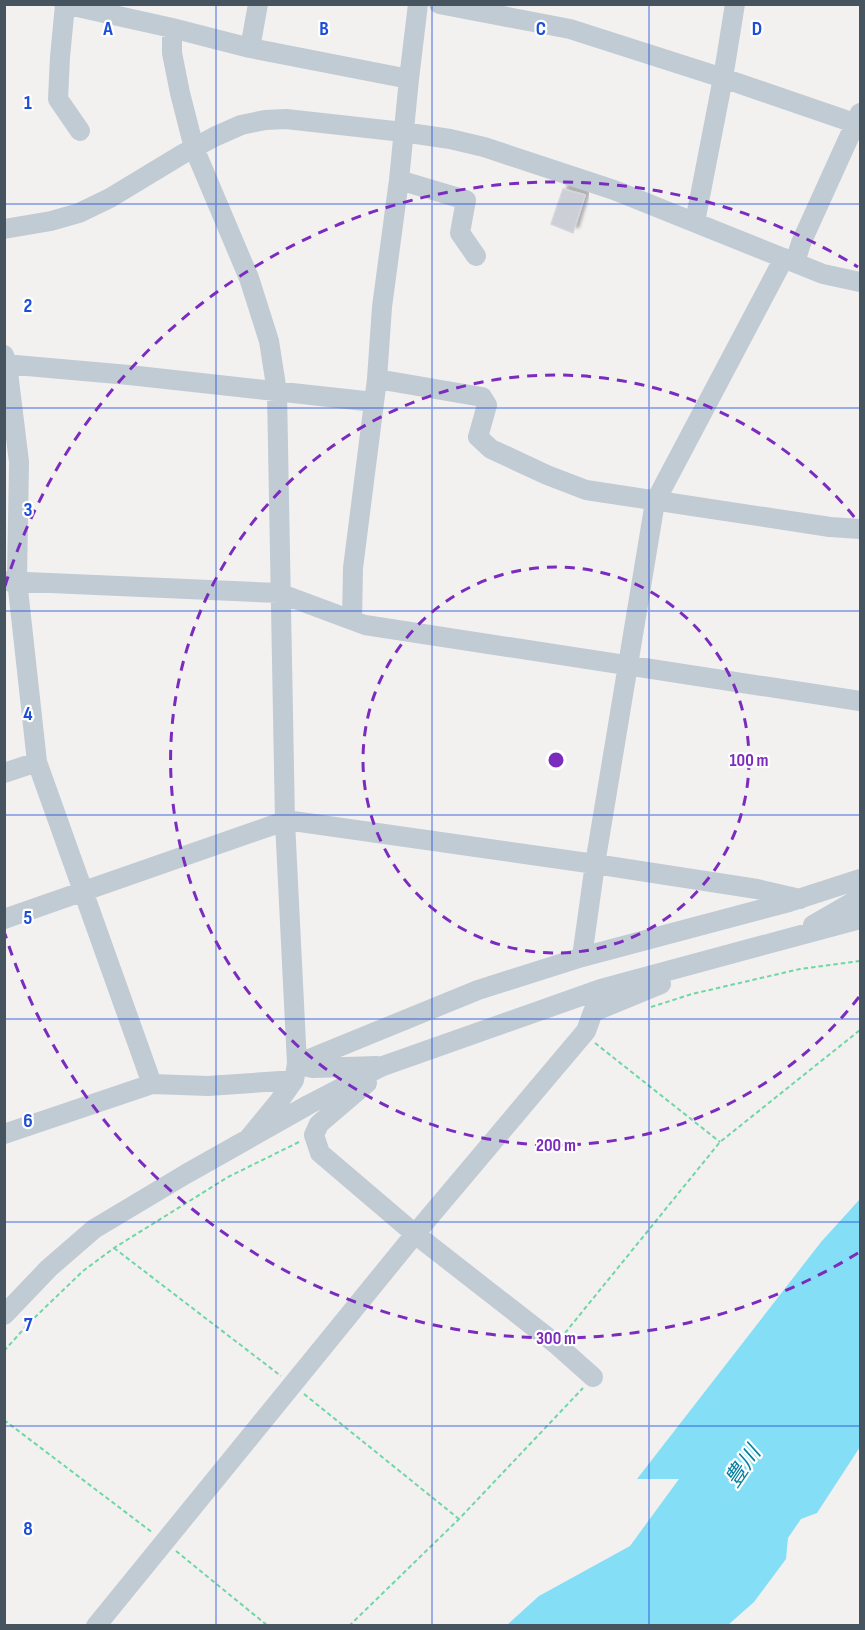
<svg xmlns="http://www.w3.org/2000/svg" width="865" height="1630" font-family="'Sofia Sans Condensed','Noto Sans JP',sans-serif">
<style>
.water{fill:#84def6}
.building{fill:#cccfd6;stroke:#d4d6dd;stroke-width:1.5;filter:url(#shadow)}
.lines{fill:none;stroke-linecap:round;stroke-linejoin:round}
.path{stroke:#6fd7a4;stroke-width:2;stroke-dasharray:4.5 3;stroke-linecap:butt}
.minor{stroke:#c0cbd4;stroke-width:20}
.grid{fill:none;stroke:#1d4ed8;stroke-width:1.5;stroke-opacity:0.55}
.ring{fill:none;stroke:#7b2cbf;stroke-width:3;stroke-dasharray:10 8}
.labels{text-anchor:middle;stroke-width:4.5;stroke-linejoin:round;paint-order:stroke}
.water-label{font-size:22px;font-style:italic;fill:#037fa1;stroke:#fff}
.grid-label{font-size:20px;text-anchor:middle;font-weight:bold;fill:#1d4ed8;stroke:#fff;stroke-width:4.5;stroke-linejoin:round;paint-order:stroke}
.centre{fill:#7b2cbf;stroke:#fff;stroke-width:3}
.ring-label{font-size:18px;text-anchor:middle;font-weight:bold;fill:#7b2cbf;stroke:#fff;stroke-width:4.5;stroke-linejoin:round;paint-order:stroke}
</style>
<defs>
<filter id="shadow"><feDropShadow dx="5.5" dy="-5.5" stdDeviation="1.5" flood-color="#0004"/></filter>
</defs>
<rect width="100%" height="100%" fill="#f3f0f0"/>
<path class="water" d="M860 1199V1447L817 1513 801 1519 788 1538 786 1559 754 1602 728 1625H507L539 1596 630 1546 679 1479H637L821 1242Z"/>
<path class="building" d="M563 189 585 195 573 233 551 224Z"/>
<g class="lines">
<path class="path" d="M651 1007 692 994 800 969 860 961
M595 1043 720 1142
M114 1248 281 1376
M565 1333 720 1142 860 1030
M4 1351 30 1322 83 1271 114 1248 228 1177 301 1141
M304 1394 459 1519
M4 1420 153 1533
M176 1551 268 1626
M349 1626 459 1519 583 1388"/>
<path class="minor" d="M64 4 172 28 250 48 409 79
M439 4 570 29 723 78 860 125
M65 5 60 57 58 99 80 131
M172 28V53L180 93 194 148 249 278 269 341 277 392 285 822 297 1064 294 1080 280 1100 248 1139
M250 48 258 4
M399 180 466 200 460 233 476 256
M695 222 723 78 735 4
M4 229 51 221 79 213 110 198 181 155 214 137 241 125 265 120 286 119 403 132 450 139 484 147 614 190 823 274 860 282
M795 262 801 243 860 113
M4 355 7 364 19 462 17 580 37 762 152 1084
M4 364 129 375 374 402
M377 379 482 397 487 405 478 437 491 449 547 475 586 490 830 527 860 529
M4 581 279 593 365 625 860 701
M352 620 353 568 377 379 382 307 399 180 409 79 418 4
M4 773 37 762
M4 919 279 823 293 821 595 864 757 889 800 899
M813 925 860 898
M582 957 595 864 655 502 784 258
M297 1064 478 990 582 957 789 902 860 879
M299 1065 313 1068 377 1066
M367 1083 319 1124 314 1135 320 1153 415 1234 556 1344 593 1377
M4 1134 152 1084 208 1086 294 1080
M4 1315 49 1268 94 1229 186 1174 308 1105 383 1066 601 989 860 919
M96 1626 415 1234 586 1031 593 1012 661 984"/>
</g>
<path class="grid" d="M216 4V1626M432 4V1626M649 4V1626M4 204H860M4 408H860M4 611H860M4 815H860M4 1019H860M4 1222H860M4 1426H860"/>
<g class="ring">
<circle cx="556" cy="760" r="193"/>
<path d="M859 997A385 385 0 1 1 859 523"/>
<path d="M858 1253A578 578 0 0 1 5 934M5 586A578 578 0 0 1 858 267"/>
</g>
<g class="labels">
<g class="water-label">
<text transform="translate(742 1466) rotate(-56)" y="8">豊川</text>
</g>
</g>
<g class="grid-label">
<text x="108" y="35">A</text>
<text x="324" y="35">B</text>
<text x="541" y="35">C</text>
<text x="757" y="35">D</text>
<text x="28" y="109">1</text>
<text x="28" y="312">2</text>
<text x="28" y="516">3</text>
<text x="28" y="720">4</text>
<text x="28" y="924">5</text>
<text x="28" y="1127">6</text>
<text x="28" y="1331">7</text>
<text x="28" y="1535">8</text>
</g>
<circle cx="556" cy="760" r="9" class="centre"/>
<g class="ring-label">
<text x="749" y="766">100 m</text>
<text x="556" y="1151">200 m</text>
<text x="556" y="1344">300 m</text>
</g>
<rect width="865" height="1630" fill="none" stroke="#465460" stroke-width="12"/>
</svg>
